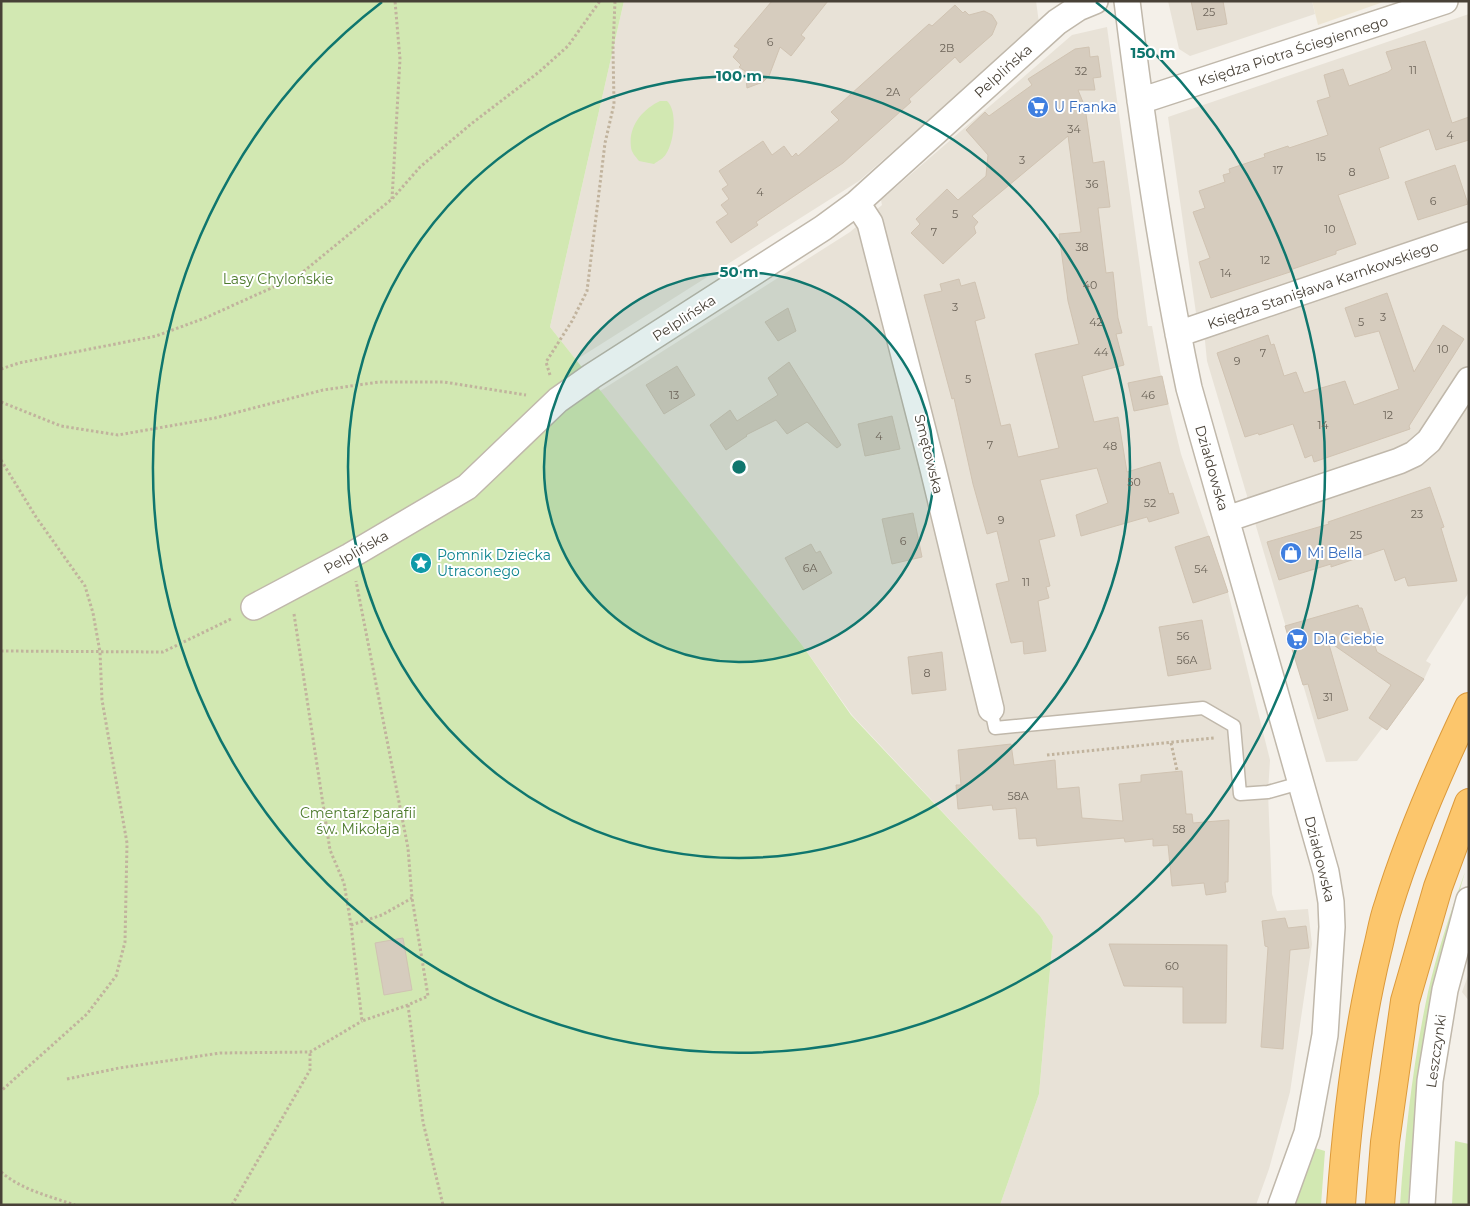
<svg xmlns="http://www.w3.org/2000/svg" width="1470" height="1206" font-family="Montserrat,sans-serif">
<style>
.residential{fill:#e8e2d7}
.education{fill:#ede5d3}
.green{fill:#d2e8b2}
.building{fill:#d6ccbe;stroke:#d0c3b2}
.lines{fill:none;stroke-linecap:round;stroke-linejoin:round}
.lane-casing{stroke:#c0b8ab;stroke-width:15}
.street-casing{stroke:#c0b8ab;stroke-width:28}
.highway-casing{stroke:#dc9a3b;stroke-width:30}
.path{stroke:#c1b39d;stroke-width:3;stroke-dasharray:2.5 2.5;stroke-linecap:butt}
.lane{stroke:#fff;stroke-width:12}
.street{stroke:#fff;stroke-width:25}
.highway{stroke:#fcc66c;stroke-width:28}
.ring{fill:none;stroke:#0f766e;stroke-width:2.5}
.labels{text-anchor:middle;stroke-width:4;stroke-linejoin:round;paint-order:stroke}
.number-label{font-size:11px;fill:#6c6459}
.street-label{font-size:14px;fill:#484137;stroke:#fff}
.shop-label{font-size:14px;fill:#366cbe;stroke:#fff;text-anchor:start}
.park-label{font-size:14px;fill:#4c7a2b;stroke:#fff}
.culture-label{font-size:14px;fill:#0d838f;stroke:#fff;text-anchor:start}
.centre{fill:#0f766e;stroke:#fff;stroke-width:2.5}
.ring-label{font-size:15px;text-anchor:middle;font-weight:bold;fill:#0f766e;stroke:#fff;stroke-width:4;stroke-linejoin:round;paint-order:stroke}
</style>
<rect width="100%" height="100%" fill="#f4f0e9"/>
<path class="residential" d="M624 1H1036L1039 23 859 181 576 360 550 327Z
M1168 1H1312L1315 14 1190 56 1179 49Z
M1469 14V592L1426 661 1431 664 1424 679 1387 730 1382 728 1357 761 1326 762 1207 361 1202 311 1196 313 1168 117Z
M1107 27 1148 326H1152L1161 376H1162L1181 454 1228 592 1270 760 1268 792 1272 894 1277 911 1308 909 1312 944 1290 1092 1269 1169 1256 1205H1000L1039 1094 1053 936 1040 916 852 715 802 645 600 391 850 232 882 205 881 200 1072 35Z
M1469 973V1001L1462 992Z"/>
<path class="education" d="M1312 1H1386L1318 25Z"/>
<path class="green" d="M1 1H624L550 327 802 645 851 715 1040 916 1053 936 1039 1094 1000 1205H1Z
M660 101H667C678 111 674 142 666 154 664 158 658 161 654 164L639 161C636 157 631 152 631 147 628 126 643 109 660 101Z
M1465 872 1445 941 1427 1018 1413 1140 1408 1205H1400C1405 1134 1413 1062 1428 992 1437 952 1451 911 1465 872Z
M1455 1141 1469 1144V1205H1452Z
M1315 1148 1325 1151 1321 1205H1294Z"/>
<path class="building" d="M772 1H828L801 35 805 38 791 56 780 47 769 76 763 82 747 88 745 71 739 67 741 65 733 57 739 49 734 46Z
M1191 1H1223L1227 24 1197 30Z
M955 5 963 13 965 11 969 15 984 11 992 15 997 23 992 35 960 63 955 57 909 99 911 102 843 163 756 222 758 225 731 243 716 222 728 214 721 205 729 199 722 189 728 185 719 171 763 141 772 155 784 146 792 157 796 153 798 156 839 120 831 112 929 24 932 26Z
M1425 41 1452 123 1469 117V140L1436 150 1429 129 1379 148 1389 178 1338 195 1356 244 1336 251V254L1290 270V272L1211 298 1199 262 1210 258 1193 212 1205 208 1199 191 1225 182 1223 175 1230 173 1229 169 1265 157 1264 154 1288 146 1289 148 1328 135 1317 101 1330 97 1324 75 1343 69 1349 86 1388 72 1392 69 1386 52Z
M1089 47 1090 57 1098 56 1101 77 1093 78 1095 90H1078L1085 107 1093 163 1104 161 1110 207 1098 208 1106 273 1113 272 1118 318 1122 333 1116 334 1124 365 1082 376 1094 422 1118 417 1127 472 1160 462 1169 494 1173 493 1179 513 1149 522 1147 517 1081 536 1076 515 1108 503 1097 468 1040 480 1055 536 1039 540 1050 586 1046 587 1049 598 1038 601 1046 651 1024 654 1023 641 1011 643 996 584 1009 581 997 531 987 534 973 484 954 398 952 399 924 295 942 291 940 284 959 279 961 286 975 282 985 318 975 321 1001 426 1010 424 1018 457 1059 448 1035 354 1079 344 1068 301 1059 234 1081 232 1068 136 972 216 978 222 974 227 976 233 943 264 911 233 920 224 916 219 947 189 958 200 986 176 988 155 966 130 985 112 989 116 1032 85 1028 79 1075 49Z
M1455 165 1468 204 1418 220 1405 182Z
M1387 293 1414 372 1443 325 1464 339 1409 426 1410 429 1314 462 1312 455 1305 458 1293 424 1259 435 1258 433 1245 437 1217 353 1268 335 1271 345 1274 344 1284 376 1296 372 1304 393 1345 381 1354 405 1399 389 1379 331 1355 337 1345 308Z
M788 308 796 331 778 341 765 322Z
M789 362 841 445 837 448 807 422 787 434 776 420 746 435 747 436 726 450 710 425 730 410 737 421 778 395 768 378Z
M677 366 695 395 664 414 646 385Z
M1162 376 1168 404 1134 411 1128 383Z
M892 416 900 449 865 456 858 424Z
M1430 487 1444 527 1441 528 1457 581 1408 586 1405 577 1395 581 1384 549 1331 567V564L1279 580 1267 542 1329 524 1328 522Z
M913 513 922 557 892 564 882 519Z
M1209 536 1228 592 1193 603 1175 547Z
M811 544 816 553 820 551 832 573 803 590 785 558Z
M1358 605 1359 608H1362L1377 652 1424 679 1387 730 1369 718 1391 685 1328 641 1348 710 1318 719 1308 684 1303 685 1285 626Z
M1202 620 1211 669 1168 676 1159 627Z
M942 652 946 690 912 694 908 657Z
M1011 744 1014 765 1055 760 1057 789 1079 787 1082 818 1123 821 1119 784 1141 782V775L1182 771 1186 814H1192L1193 823 1229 820 1228 882H1225L1226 892 1206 895 1204 883 1172 886 1168 845 1153 846V839L1125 842 1124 838 1037 846 1036 838 1019 839 1016 808 993 810 992 805 958 809 956 785H961L958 750Z
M1285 918 1288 928 1306 926 1309 948 1290 950 1283 1049 1261 1047 1268 947 1265 946 1262 921Z
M403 938 412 990 384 995 375 943Z
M1109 944 1227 945 1226 1023H1183V987L1124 986Z"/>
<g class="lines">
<g class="lane-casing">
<path id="lane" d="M991 709 995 728 1203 708 1234 726 1240 794 1268 792 1300 783"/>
</g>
<g class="street-casing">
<path id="street" d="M1127 1C1143 130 1162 260 1189 388L1326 872 1331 902 1332 927 1325 1035 1307 1133 1281 1205
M1140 101 1445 1
M857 203 870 223 933 469 991 709
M1178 334 1469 235
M1227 519 1399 461 1414 454 1429 441 1469 380
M254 607 350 556 467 487 558 400 592 376 823 228 857 203 1057 22 1078 8 1095 1
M1422 1205 1430 1081 1445 990 1469 900"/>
</g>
<g class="highway-casing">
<path id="highway" d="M1341 1205C1347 1119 1357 1034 1377 951 1381 936 1383 921 1388 907 1409 838 1438 772 1469 707
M1380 1205 1385 1142 1405 1001 1438 887 1469 803"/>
</g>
<path class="path" d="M392 199 400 59 395 1
M1 369 19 363 156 336 205 318 298 276 392 199 420 167 471 124 539 72 568 46 600 1
M550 375 546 362 572 321 587 291 605 143 614 104 613 49 615 1
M1 402 61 426 118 435 215 418 323 390 379 382H444L526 395
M1 460 36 517 85 586 93 613 100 652 102 700 127 843 125 942 116 976 87 1014 1 1091
M294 614 330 850 344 883 351 925 362 1021 408 1005 428 996 412 898 408 848 356 581
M1 651 163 652 233 618
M1171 743 1177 770
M1047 755 1214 738
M351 925 382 915 412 898
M408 1005 423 1122 443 1205
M67 1079 119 1068 220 1053 310 1052 362 1021
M1 1172C22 1190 49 1196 75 1205
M232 1205 310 1070V1052"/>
<use href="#lane" class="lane"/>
<use href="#street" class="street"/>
<use href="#highway" class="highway"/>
</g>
<circle cx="739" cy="467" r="195" fill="#0f766e" fill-opacity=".12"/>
<g class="ring">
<circle cx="739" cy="467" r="195"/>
<circle cx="739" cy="467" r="391"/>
<path d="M1096 2A586 586 0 1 1 382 2"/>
</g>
<defs>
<g id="supermarket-disc" transform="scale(1.125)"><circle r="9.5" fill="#3f7fe0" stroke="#fff"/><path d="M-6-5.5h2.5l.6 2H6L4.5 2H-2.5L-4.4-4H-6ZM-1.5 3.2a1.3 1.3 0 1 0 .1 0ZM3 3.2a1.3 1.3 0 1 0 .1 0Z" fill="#fff"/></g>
<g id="shop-disc" transform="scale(1.125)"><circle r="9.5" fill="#3f7fe0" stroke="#fff"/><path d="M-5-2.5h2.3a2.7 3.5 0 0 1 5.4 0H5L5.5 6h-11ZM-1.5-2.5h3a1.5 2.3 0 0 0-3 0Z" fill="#fff"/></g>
<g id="sight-disc" transform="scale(1.125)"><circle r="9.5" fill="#0f9aa8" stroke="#fff"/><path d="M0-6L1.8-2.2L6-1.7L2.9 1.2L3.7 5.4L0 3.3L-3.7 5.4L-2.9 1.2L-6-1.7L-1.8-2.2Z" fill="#fff"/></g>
</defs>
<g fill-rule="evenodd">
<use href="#supermarket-disc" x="1038" y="107"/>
<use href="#shop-disc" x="1291" y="553"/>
<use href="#sight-disc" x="421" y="563"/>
<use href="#supermarket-disc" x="1297" y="639"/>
</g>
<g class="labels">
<g class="number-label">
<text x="1209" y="16">25</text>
<text x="770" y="46">6</text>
<text x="947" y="52">2B</text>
<text x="1413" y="74">11</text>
<text x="1081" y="75">32</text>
<text x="893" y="96">2A</text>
<text x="1074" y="133">34</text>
<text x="1450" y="139">4</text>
<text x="1321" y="161">15</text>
<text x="1022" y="164">3</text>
<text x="1278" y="174">17</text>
<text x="1352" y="176">8</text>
<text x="1092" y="188">36</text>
<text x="760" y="196">4</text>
<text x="1433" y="205">6</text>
<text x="955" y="218">5</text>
<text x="1330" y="233">10</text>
<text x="934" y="236">7</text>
<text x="1082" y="251">38</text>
<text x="1265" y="264">12</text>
<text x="1226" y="277">14</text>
<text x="1090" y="289">40</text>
<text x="955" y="311">3</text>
<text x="1383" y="321">3</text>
<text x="1096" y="326">42</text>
<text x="1361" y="326">5</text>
<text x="1443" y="353">10</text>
<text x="1101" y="356">44</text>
<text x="1263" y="357">7</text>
<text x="1237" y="365">9</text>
<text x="968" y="383">5</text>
<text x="674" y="399">13</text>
<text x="1148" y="399">46</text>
<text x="1388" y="419">12</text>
<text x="1323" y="429">14</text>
<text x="879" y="440">4</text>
<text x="990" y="449">7</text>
<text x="1110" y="450">48</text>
<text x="1134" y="486">50</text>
<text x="1150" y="507">52</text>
<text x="1417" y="518">23</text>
<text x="1001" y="524">9</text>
<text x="1356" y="539">25</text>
<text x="903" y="545">6</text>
<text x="810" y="572">6A</text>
<text x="1201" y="573">54</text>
<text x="1026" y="586">11</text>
<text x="1183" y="640">56</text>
<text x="1187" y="664">56A</text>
<text x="927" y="677">8</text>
<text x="1328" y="701">31</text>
<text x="1018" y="800">58A</text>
<text x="1179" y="833">58</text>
<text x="1172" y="970">60</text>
</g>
<g class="street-label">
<text transform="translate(1293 51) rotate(-18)" y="5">Księdza Piotra Ściegiennego</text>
<text transform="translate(1003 71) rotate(-42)" y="5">Pelplińska</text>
<text transform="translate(1323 285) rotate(-19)" y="5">Księdza Stanisława Karnkowskiego</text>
<text transform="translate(684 318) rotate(-33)" y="5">Pelplińska</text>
<text transform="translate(929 454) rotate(76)" y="5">Smętowska</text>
<text transform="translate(1212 468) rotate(74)" y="5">Działdowska</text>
<text transform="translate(356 552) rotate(-30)" y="5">Pelplińska</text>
<text transform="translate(1320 859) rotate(76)" y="5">Działdowska</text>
<text transform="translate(1436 1051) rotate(-82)" y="5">Leszczynki</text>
</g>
<g class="shop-label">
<text x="1054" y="112">U Franka</text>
<text x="1307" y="558">Mi Bella</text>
<text x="1313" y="644">Dla Ciebie</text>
</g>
<g class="park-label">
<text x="278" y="284">Lasy Chylońskie</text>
<text x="358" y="818">Cmentarz parafii<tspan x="358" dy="16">św. Mikołaja</tspan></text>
</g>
<g class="culture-label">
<text x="437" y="560">Pomnik Dziecka<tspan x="437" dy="16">Utraconego</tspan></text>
</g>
</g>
<circle cx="739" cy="467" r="8" class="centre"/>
<g class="ring-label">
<text x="1153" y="58">150 m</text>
<text x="739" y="81">100 m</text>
<text x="739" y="277">50 m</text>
</g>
<rect width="1470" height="1206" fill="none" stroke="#484137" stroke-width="5"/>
</svg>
